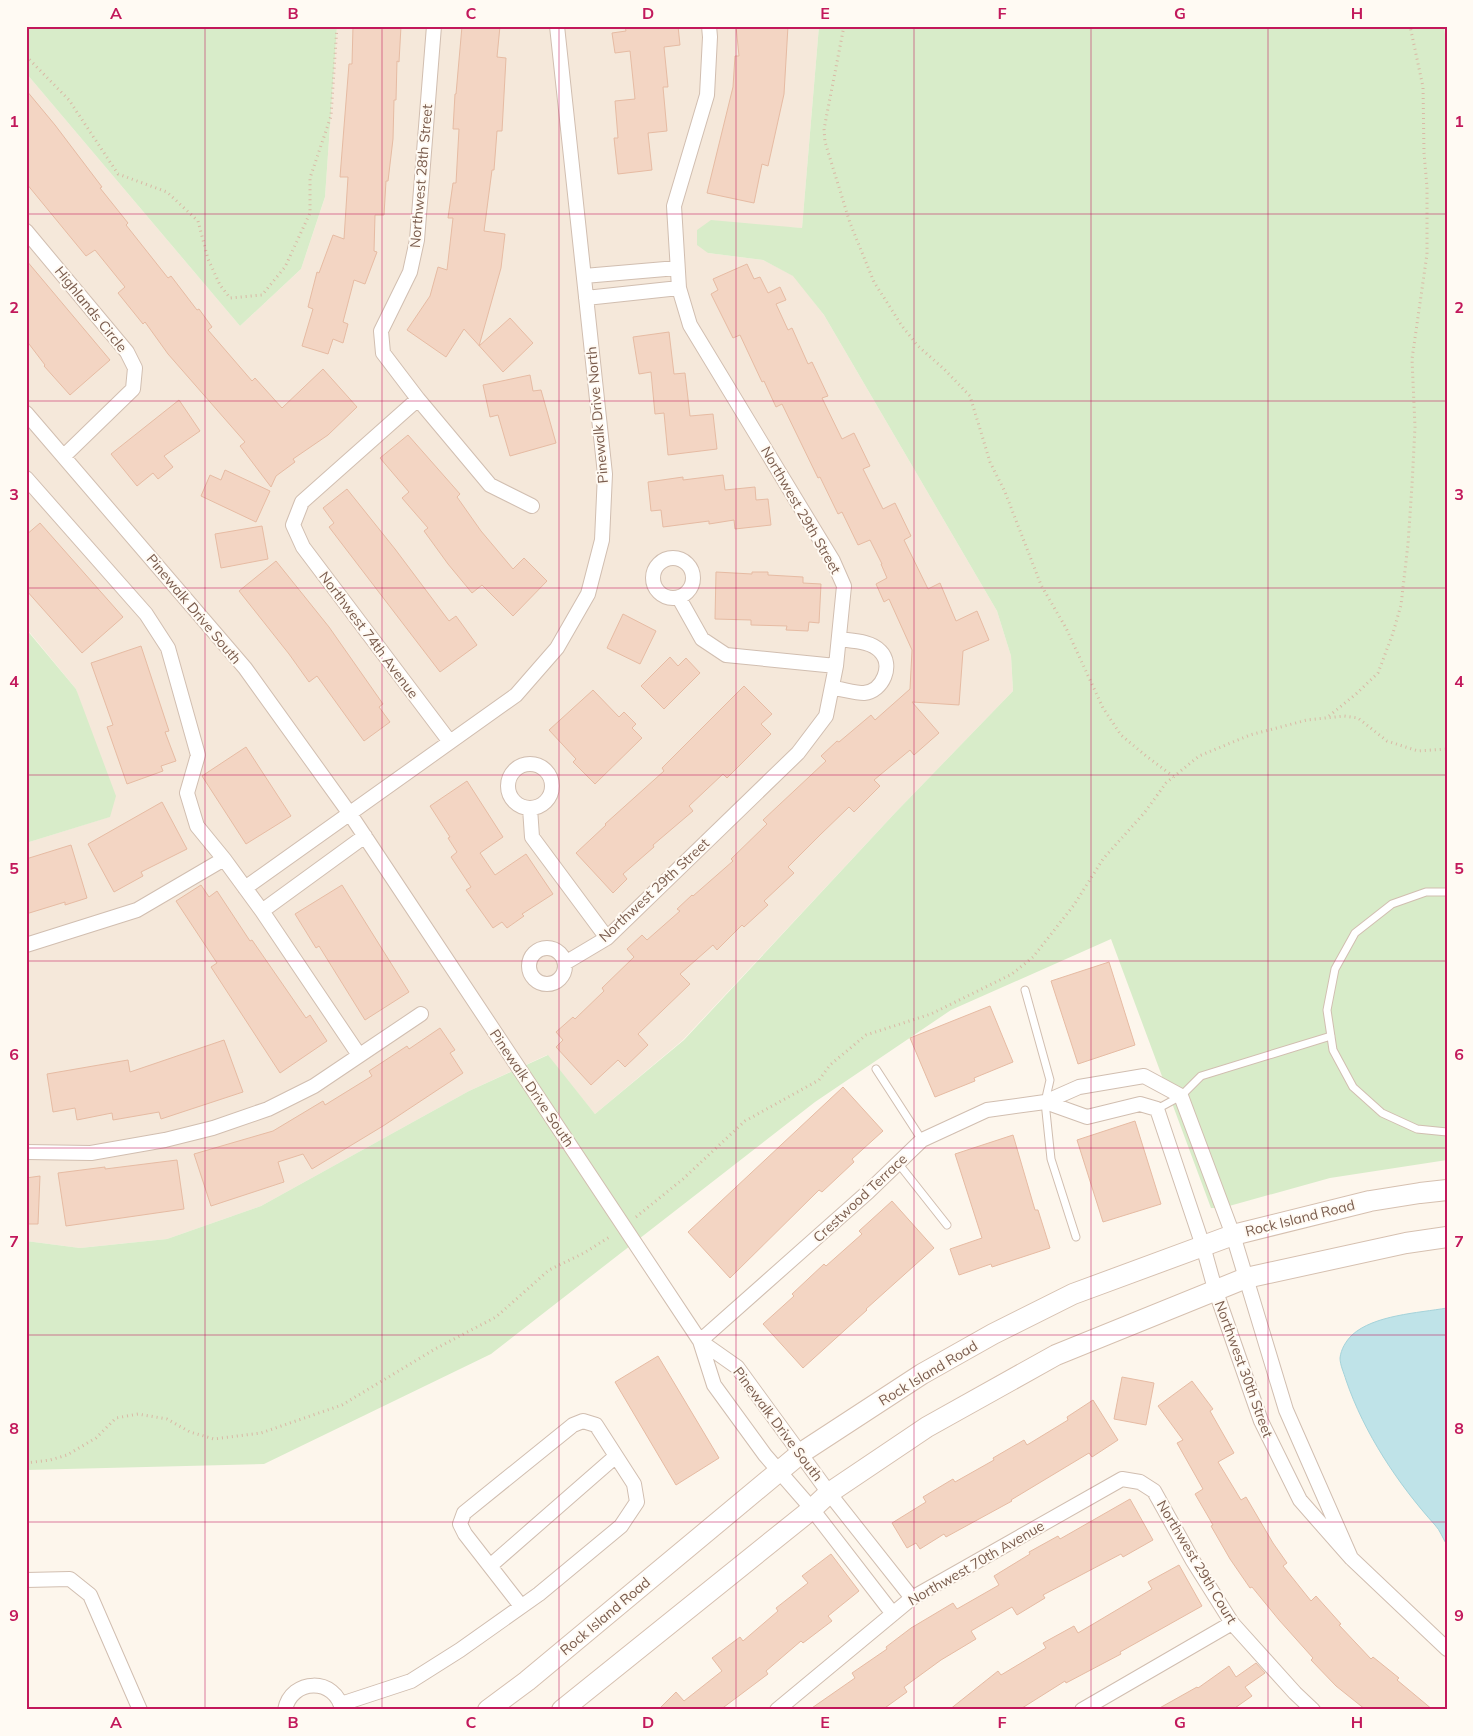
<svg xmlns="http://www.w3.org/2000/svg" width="1473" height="1736" font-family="Mulish,sans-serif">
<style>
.residential{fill:#f5e8da}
.green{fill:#d8ecc9}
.water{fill:#bfe3e8;stroke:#a5d3da}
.building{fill:#f3d5c3;stroke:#e6bba3}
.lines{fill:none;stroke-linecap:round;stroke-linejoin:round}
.lane-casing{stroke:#d1beb0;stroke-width:9}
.street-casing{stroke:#d1beb0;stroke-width:16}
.secondary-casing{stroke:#d6c0b0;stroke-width:22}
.path{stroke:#d9b8a5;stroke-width:3;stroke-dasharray:1 4;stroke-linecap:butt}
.lane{stroke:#fff;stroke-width:7}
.street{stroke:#fff;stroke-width:14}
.secondary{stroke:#fff;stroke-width:20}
.grid{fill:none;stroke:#c2185b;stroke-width:1;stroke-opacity:0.55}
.labels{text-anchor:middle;stroke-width:4;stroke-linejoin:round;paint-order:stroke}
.street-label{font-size:14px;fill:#7a5c4d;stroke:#fffaf3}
.neatline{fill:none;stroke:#c2185b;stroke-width:2}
.grid-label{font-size:16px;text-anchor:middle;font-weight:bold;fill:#c2185b}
</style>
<rect width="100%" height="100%" fill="#fdf6ec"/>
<path class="residential" d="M337 26H819L802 228 763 226 708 253 763 260 794 276 824 315 997 611 1011 656 1013 691 895 813 683 1040 595 1114 547 1055 469 1091 261 1206 167 1239 80 1248 26 1241V843L109 817 76 689 26 628V73L240 326 301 269 325 197Z"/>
<path class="green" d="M26 26H337L325 197 301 269 240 326 26 73Z
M819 26H1444L1447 51V1160L1330 1178 1222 1208H1211L1111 939 951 1010 815 1102 491 1354 264 1464 26 1470V1241L80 1248 167 1239 261 1206 469 1091 548 1055 595 1114 684 1040 895 813 1013 691 1011 656 997 611 824 315 793 276 763 260 708 253 697 245V230L711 220 802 228Z
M26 629 76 689 116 796 110 817 26 843Z"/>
<path class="water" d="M1447 1308V1545C1443 1539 1440 1530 1435 1525 1398 1484 1364 1433 1346 1380 1344 1373 1340 1365 1340 1358 1341 1349 1346 1341 1352 1335 1374 1315 1418 1313 1447 1308Z"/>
<path class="building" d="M353 26H401L399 62 397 61 396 100H394L393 139 388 181H386L384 215H375L374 251 377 252 365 284 354 280 343 322 348 324 343 343 333 339 328 354 302 346 313 309 308 307 317 272 319 273 333 235 344 239 348 177H340L349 64H352Z
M462 26H500L497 57 506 58 502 131H497L494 170H492L484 231 505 234 501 268 479 346 510 318 533 343 503 372 464 329 446 357 407 330 430 296 438 267 447 270 453 218H448L453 183H456L459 129H453L455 94H456Z
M625 26H678L680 45 664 47 668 87H663L667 131 648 133 652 170 618 174 614 138H618L615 101 635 99 630 51 615 53 612 33 626 31Z
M736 26H788L784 94 768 166 762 164 754 203 707 193 733 87 735 56H739Z
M26 90 55 125 102 187 100 188 128 223 126 225 168 278 171 276 197 310 199 309 212 327 208 330 252 381 255 378 282 408 323 369 357 407 328 435 293 459 295 462 276 476 271 487 240 446 245 442 168 354 145 322 143 324 118 293 125 287 95 250 86 256 26 183Z
M26 260 110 360 70 395 44 366 45 365 26 340Z
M747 264 754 279 760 277 768 293 780 287 786 300 776 304 788 330 792 328 808 364 812 362 828 396 822 398 842 439 854 433 870 466 863 469 883 509 895 503 911 536 904 540 928 589 940 583 956 621 977 611 989 640 963 651 959 705 912 702 939 733 914 755 910 750 874 780 880 786 854 812 849 807 821 834 788 867 794 873 764 901 768 905 744 927 742 925 717 950 713 945 680 974 690 984 638 1034 648 1045 625 1067 618 1060 591 1085 556 1047 563 1040 556 1032 573 1017 575 1019 604 991 602 988 634 957 627 949 642 935 647 940 680 911 677 909 692 895 693 896 733 861 731 859 767 824 763 820 826 761 821 756 837 741 839 742 871 715 875 720 910 689 912 650 889 599 884 602 876 584 887 578 881 564H882L870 540 858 545 842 512 838 514 820 477 818 478 782 404 776 407 764 381 762 382 740 335 733 338 711 294 718 290 713 279Z
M669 332 674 374 685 373 690 416 713 414 717 449 668 455 664 413 655 414 651 372 639 374 633 337Z
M530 375 533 391 541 390 556 443 510 456 498 415 490 417 483 385Z
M179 400 200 431 164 456 173 467 158 479 153 473 137 486 111 454Z
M408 435 460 494 457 497 481 531 513 569 524 558 547 581 513 616 482 585 472 593 448 564 424 531 428 528 402 498 409 492 380 458Z
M225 470 270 491 256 522 201 496 210 475 221 480Z
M723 475 725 490 755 487 756 500 768 499 771 525 735 529 734 520 709 524V521L663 527 661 510 651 511 648 482 683 477V480Z
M347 489 395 549 449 621 456 616 477 645 440 672 329 527 334 523 323 508Z
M40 523 123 617 82 653 26 590V535Z
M262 526 268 559 221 568 215 534Z
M276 561 329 627 383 704 379 707 390 722 364 741 317 676 309 682 289 654 239 591Z
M716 572 752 574V572H768V575L803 577V583L821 584 819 623 809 622 808 631 786 630 787 626 751 625V620L715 619Z
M623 614 656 631 640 664 607 648Z
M141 646 169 731 165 732 176 761 161 766 163 771 127 784 107 727 113 725 91 663Z
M670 657 678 666 686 658 700 673 664 709 641 686Z
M744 686 772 714 761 724 771 734 727 778 723 774 689 806 693 811 653 845 654 847 623 874 627 879 613 893 576 853 606 825 605 824 664 771 662 768Z
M593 690 619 717 624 712 636 724 632 728 642 738 595 784 573 762 576 759 549 730Z
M246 747 291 816 246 844 202 776Z
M467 781 503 837 480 853 495 875 526 854 553 894 522 914 524 916 507 928 502 922 493 928 466 890 471 887 451 857 457 852 448 838 450 837 430 806Z
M162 802 187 849 141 872 143 876 114 892 88 844Z
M71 845 87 898 65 905V902L26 914V859Z
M201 885 209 897 217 891 250 941 252 940 306 1018 310 1015 327 1041 280 1073 211 967 217 963 176 901Z
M342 885 409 992 365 1020 319 946 316 948 295 914Z
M1109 962 1135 1045 1078 1064 1051 981Z
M990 1006 1013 1062 974 1078 975 1081 935 1097 910 1038Z
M440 1028 455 1050 450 1053 463 1073 383 1126 312 1169 303 1154 278 1162 284 1182 211 1206 194 1154 273 1131 323 1101 325 1105 372 1076 369 1071 407 1046 409 1049Z
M224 1040 243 1092 161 1119 159 1112 113 1120 112 1113 77 1120 75 1108 53 1112 47 1074 128 1060 130 1072Z
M843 1087 883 1131 852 1159 854 1162 822 1192 819 1190 730 1278 688 1232Z
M1135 1121 1161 1204 1103 1222 1077 1140Z
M1013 1135 1035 1210H1038L1050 1248 992 1267 991 1264 959 1275 950 1249 982 1238 955 1154Z
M177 1160 184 1209 66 1226 58 1173 105 1167V1169Z
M40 1176 38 1224H26V1178Z
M892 1201 934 1248 866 1309 867 1310 803 1368 763 1324 794 1296 792 1294 824 1264 826 1266 862 1234 859 1231Z
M658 1356 719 1458 676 1485 615 1382Z
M1122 1377 1154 1383 1146 1425 1114 1419Z
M1192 1381 1213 1409 1210 1411 1234 1453 1218 1462 1241 1500 1246 1497 1273 1543 1287 1563 1283 1566 1311 1601 1316 1596 1341 1624 1339 1625 1371 1659 1373 1657 1399 1678 1397 1680 1433 1710H1366L1336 1686 1311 1660 1313 1658 1279 1620 1252 1587 1250 1588 1230 1559 1211 1526 1213 1525 1195 1494 1203 1489 1177 1443 1183 1440 1158 1406Z
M1093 1400 1118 1440 1092 1457 1089 1453 1011 1500 1012 1501 946 1537 944 1534 920 1549 916 1543 907 1548 892 1523 926 1502 923 1497 953 1479 955 1482 994 1460 993 1458 1024 1440 1027 1445 1068 1420 1067 1417Z
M1130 1499 1153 1540 1123 1557 1121 1554 1043 1595 1045 1598 1017 1615 1012 1607 971 1631 976 1639 941 1660 904 1687 907 1692 882 1710H809L855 1678 852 1673 887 1649 886 1647 911 1628 953 1603 957 1609 999 1585 994 1576 1030 1554 1029 1552 1058 1536 1060 1539Z
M831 1554 859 1591 828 1616 832 1621 803 1643 801 1641 766 1671 768 1674 720 1710H658L676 1692 684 1701 722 1671 712 1658 740 1637 743 1641 778 1611 776 1608 808 1583 802 1576Z
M1179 1565 1202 1606 1120 1652 1121 1654 1066 1683 1065 1681 1019 1710H949L998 1671 1001 1675 1046 1648 1043 1643 1074 1626 1078 1633 1152 1589 1148 1582Z
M1256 1663 1265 1673 1245 1687 1252 1696 1232 1710H1156L1197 1687 1198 1688 1229 1666 1236 1677Z"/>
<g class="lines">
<g class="lane-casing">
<path id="lane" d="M1447 892H1426L1392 904 1355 933 1335 969 1327 1010 1333 1050 1353 1087 1382 1113 1417 1129 1447 1132
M1025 990 1050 1080 1045 1102 1051 1159 1076 1237
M876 1069 922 1140
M1157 1109 1181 1096 1201 1076 1331 1036
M898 1163 947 1225"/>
</g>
<g class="street-casing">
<path id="street" d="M434 26 417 240 410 272 381 331 383 353 418 399 490 485 532 506
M26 231 127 352 135 368 133 389 64 456
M584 276 677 268
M586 298 679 288
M418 399 302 502 293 525 303 547 450 742
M26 413 245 668 350 814 700 1341 714 1385 765 1455 812 1509 893 1614
M26 478 146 614 168 648 198 755 187 793 197 826 224 859 262 911 359 1055
M653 578a20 20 0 1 1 40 0a20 20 0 1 1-40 0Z
M679 598 702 639 726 655 836 666
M833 688C842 689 855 693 864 693 883 691 894 665 880 651 871 641 852 641 839 639
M508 786a22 22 0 1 1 44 0a22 22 0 1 1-44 0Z
M530 808 532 837 607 938
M245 888 516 695 557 648 588 594 602 540 605 474 557 26
M262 911 365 836
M26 945 137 910 224 859
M529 966a18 18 0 1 1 36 0a18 18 0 1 1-36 0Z
M565 963 607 938 798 753 826 716 836 666 844 586 833 561 690 325 679 288 674 206 707 95 710 37 709 26
M1045 1102 1087 1117 1140 1104 1157 1109 1203 1246 1215 1289 1261 1421 1300 1500 1351 1558 1447 1649
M26 1152 91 1153 165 1140 213 1128 268 1109 314 1086 421 1014
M700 1341 868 1192 922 1140 987 1110 1045 1102 1079 1087 1144 1076 1181 1096 1233 1235 1286 1410 1351 1558
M700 1341 737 1367 829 1493 912 1598
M490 1566 616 1456
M26 1580 70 1579 90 1595 140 1710
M341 1704 411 1681 460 1650 539 1594 621 1526 637 1502 634 1484 596 1425 583 1421 573 1425 464 1513 460 1524 465 1534 521 1606
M285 1710C291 1678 336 1677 342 1710
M777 1710 912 1598 1122 1479 1140 1482 1154 1491 1193 1561 1232 1623 1295 1693 1313 1710
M1082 1710 1232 1623"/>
</g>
<g class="secondary-casing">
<path id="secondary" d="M488 1710 527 1681 801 1453 922 1374 993 1334 1073 1294 1233 1235 1370 1201 1420 1193 1447 1190
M562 1710 812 1509 829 1493 927 1427 1056 1355 1246 1278 1406 1243 1447 1237"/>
</g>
<path class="path" d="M844 26 824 129 825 142 850 223 874 282 902 326 918 346 944 369 970 396 990 462 1005 492 1041 585 1066 628 1103 708 1121 735 1146 756 1174 777
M26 56 69 100 118 174 167 192 198 221 208 259 220 285 230 298 262 295 285 267 310 213V178L331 116 337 26
M1329 716 1356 694 1378 673 1393 633 1401 605 1408 544 1412 485 1415 427 1412 359 1427 254V187L1424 153 1423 87 1410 26
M636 1217 683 1179 745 1121 819 1080 830 1065 866 1035 931 1014 1012 974 1033 957 1074 905 1103 859 1145 812 1166 783 1199 756 1250 735 1307 720 1344 716 1358 718 1387 741 1418 751 1447 749
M26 1463 50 1460 67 1455 96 1438 116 1418 138 1414 167 1419 190 1432 214 1439 261 1433 342 1405 435 1349 496 1317 549 1270 584 1253 611 1236"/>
<use href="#lane" class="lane"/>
<use href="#street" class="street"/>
<use href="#secondary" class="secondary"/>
</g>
<path class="grid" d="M205 26V1710M382 26V1710M559 26V1710M736 26V1710M914 26V1710M1091 26V1710M1268 26V1710M26 214H1447M26 401H1447M26 588H1447M26 775H1447M26 961H1447M26 1148H1447M26 1335H1447M26 1522H1447"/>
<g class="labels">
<g class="street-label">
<text transform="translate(421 176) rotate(-85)" y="5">Northwest 28th Street</text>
<text transform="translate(91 309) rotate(51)" y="5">Highlands Circle</text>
<text transform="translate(597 415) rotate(-95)" y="5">Pinewalk Drive North</text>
<text transform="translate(801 510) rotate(60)" y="5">Northwest 29th Street</text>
<text transform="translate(194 609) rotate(50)" y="5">Pinewalk Drive South</text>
<text transform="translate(369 635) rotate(53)" y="5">Northwest 74th Avenue</text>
<text transform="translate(654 890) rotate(-43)" y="5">Northwest 29th Street</text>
<text transform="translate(532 1088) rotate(56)" y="5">Pinewalk Drive South</text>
<text transform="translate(860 1198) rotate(-43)" y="5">Crestwood Terrace</text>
<text transform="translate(1300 1218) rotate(-14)" y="5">Rock Island Road</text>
<text transform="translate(1244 1369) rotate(70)" y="5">Northwest 30th Street</text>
<text transform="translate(928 1373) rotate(-31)" y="5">Rock Island Road</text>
<text transform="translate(778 1424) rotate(53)" y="5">Pinewalk Drive South</text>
<text transform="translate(1197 1562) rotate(59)" y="5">Northwest 29th Court</text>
<text transform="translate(976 1563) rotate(-30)" y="5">Northwest 70th Avenue</text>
<text transform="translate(605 1616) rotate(-40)" y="5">Rock Island Road</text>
</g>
</g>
<rect width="1473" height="1736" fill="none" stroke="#fffaf3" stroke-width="55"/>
<rect x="28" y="28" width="1418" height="1680" class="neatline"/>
<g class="grid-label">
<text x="116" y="19">A</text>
<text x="293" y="19">B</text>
<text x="471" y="19">C</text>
<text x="648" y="19">D</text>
<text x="825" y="19">E</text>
<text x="1002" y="19">F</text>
<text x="1180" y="19">G</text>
<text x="1357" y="19">H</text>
<text x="14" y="127">1</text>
<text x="1459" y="127">1</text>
<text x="14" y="313">2</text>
<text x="1459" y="313">2</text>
<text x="14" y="500">3</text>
<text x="1459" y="500">3</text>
<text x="14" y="687">4</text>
<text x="1459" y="687">4</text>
<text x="14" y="874">5</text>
<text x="1459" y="874">5</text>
<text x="14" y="1060">6</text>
<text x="1459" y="1060">6</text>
<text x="14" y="1247">7</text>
<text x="1459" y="1247">7</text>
<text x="14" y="1434">8</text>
<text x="1459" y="1434">8</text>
<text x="14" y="1621">9</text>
<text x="1459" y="1621">9</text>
<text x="116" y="1728">A</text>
<text x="293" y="1728">B</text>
<text x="471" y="1728">C</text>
<text x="648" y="1728">D</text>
<text x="825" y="1728">E</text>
<text x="1002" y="1728">F</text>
<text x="1180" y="1728">G</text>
<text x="1357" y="1728">H</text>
</g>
</svg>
